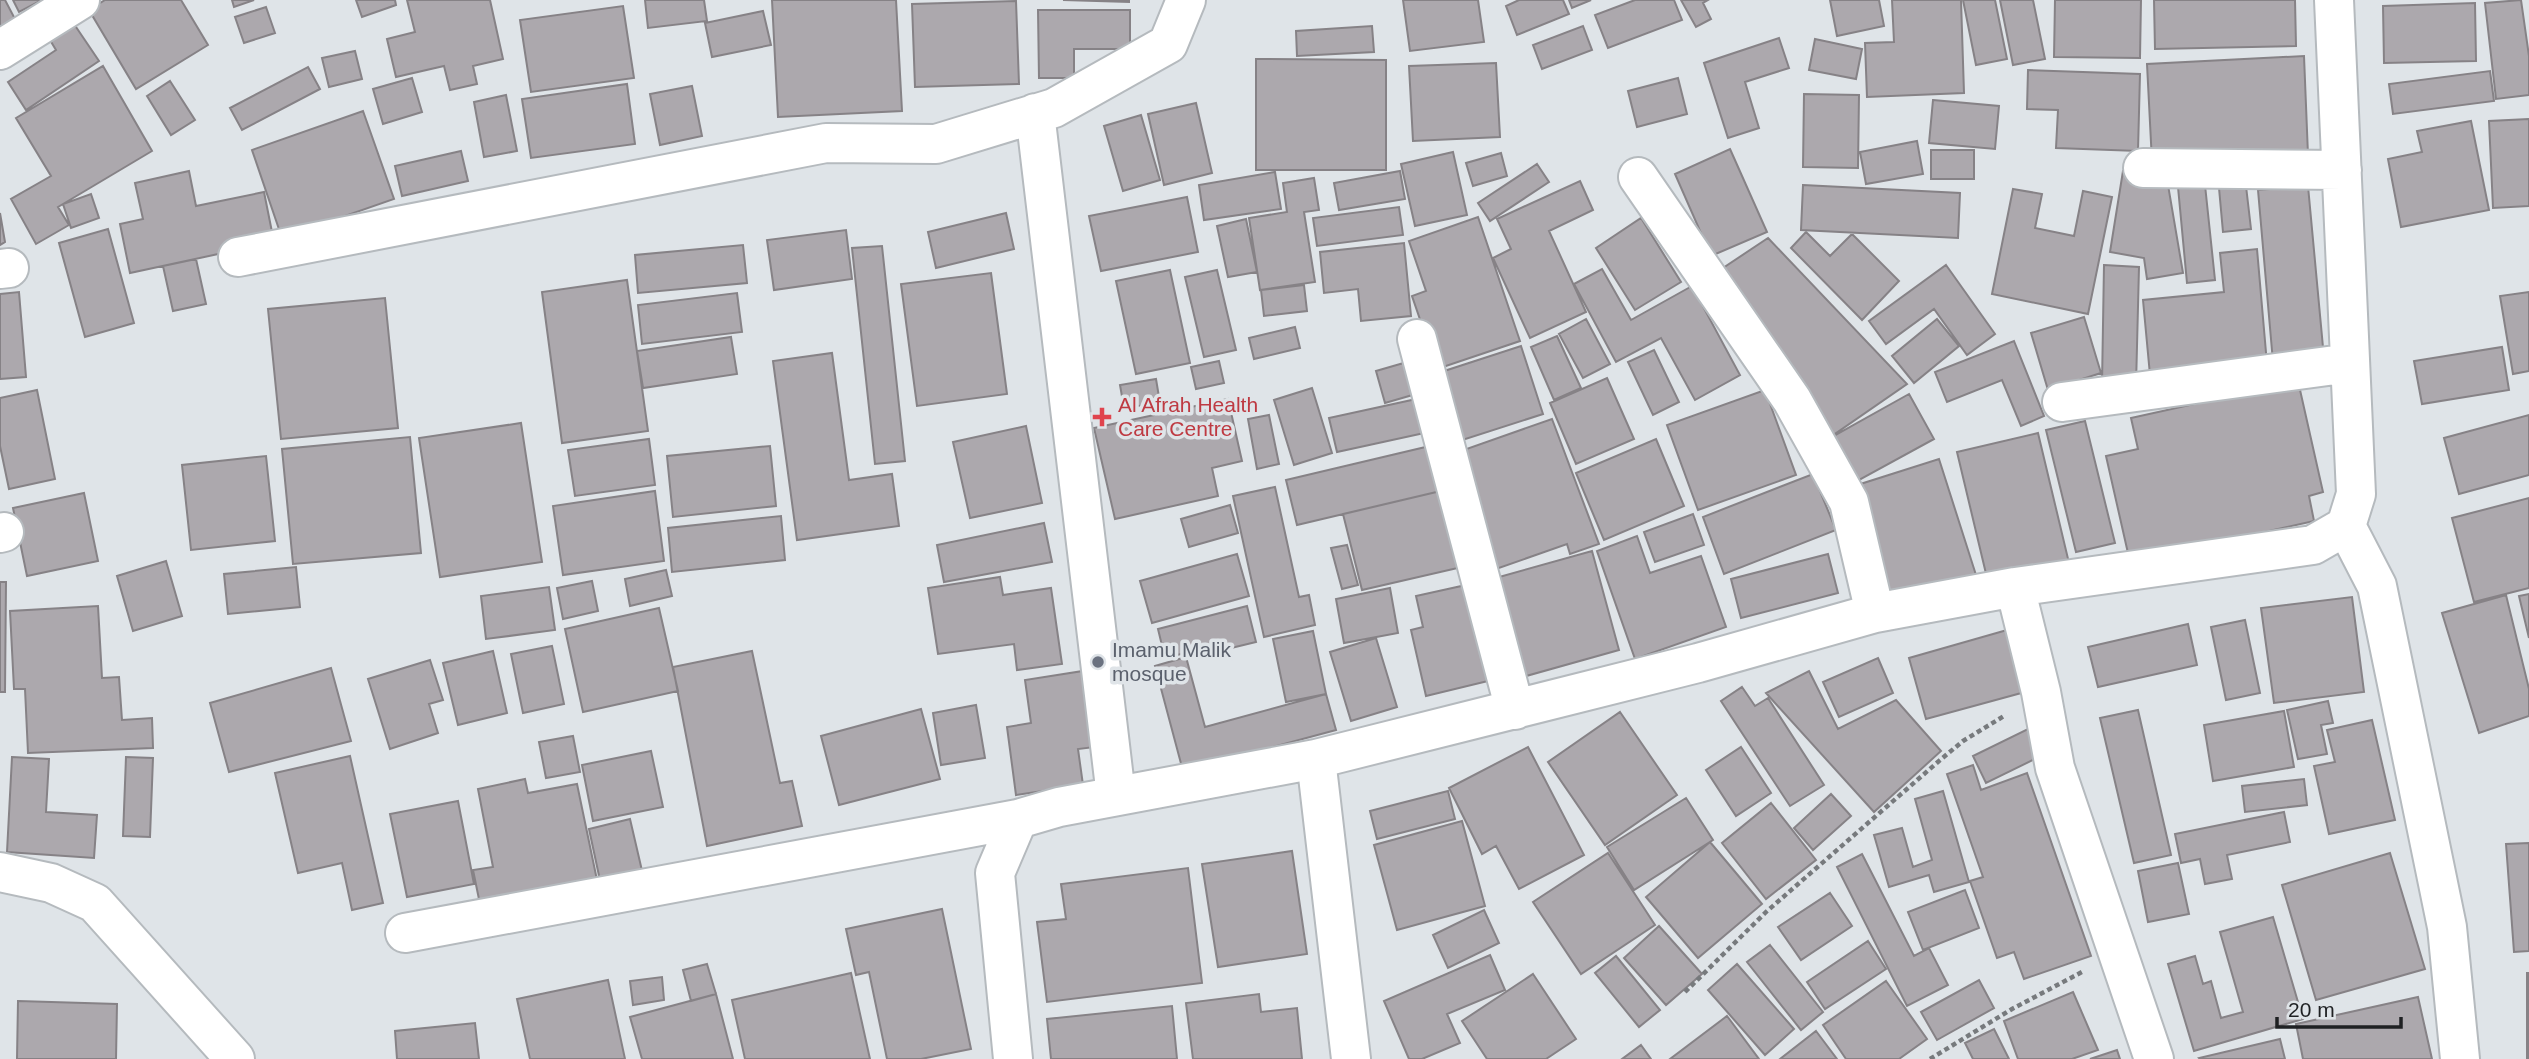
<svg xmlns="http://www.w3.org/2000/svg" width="2529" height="1059" font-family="Helvetica,sans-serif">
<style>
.building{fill:#aca8ad;stroke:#868286;stroke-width:2}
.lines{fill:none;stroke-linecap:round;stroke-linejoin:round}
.minor-casing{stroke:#b5babe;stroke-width:42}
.path{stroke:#777a7d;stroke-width:4.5;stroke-dasharray:5 3.5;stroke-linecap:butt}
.minor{stroke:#fff;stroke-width:38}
.health-dot{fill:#e0444e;stroke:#dfe4e8;stroke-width:2.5}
.worship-dot{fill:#6b7280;stroke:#dfe4e8;stroke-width:2.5}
.labels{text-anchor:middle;stroke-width:7;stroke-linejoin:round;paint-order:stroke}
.health-label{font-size:21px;fill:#be3a42;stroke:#dfe4e8;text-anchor:start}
.worship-label{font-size:21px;fill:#5b616d;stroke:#dfe4e8;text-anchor:start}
</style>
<rect width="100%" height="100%" fill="#dfe4e8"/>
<path class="building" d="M0 0H5L15 19 0 27Z
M13 0H42L19 12Z
M105 0H181L208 45 136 89 89 10Z
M232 0H254L234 7Z
M356 0H395L396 5 362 17Z
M407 0H490L503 59 473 66 477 84 450 90 444 66 396 77 387 39 415 32Z
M645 0H704L707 21 648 28Z
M772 0H896L902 111 778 117Z
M1063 0H1129V2Z
M1403 0H1478L1484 42 1410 51Z
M1519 0H1563L1569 14 1517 35 1506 6Z
M1569 0H1591L1572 8Z
M1635 0H1674L1682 20 1608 48 1595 15Z
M1681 0H1708L1703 3 1711 19 1696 27Z
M1830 0H1879L1884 26 1837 36Z
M1892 0H1961L1964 93 1867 97 1865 43 1894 42Z
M1963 0H1995L2007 59 1976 65Z
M2000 0H2033L2045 59 2013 65Z
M2055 0H2141L2140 58 2054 57Z
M2154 0H2295L2296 46 2155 49Z
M2521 0 2529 56V95L2496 99 2485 3Z
M1016 1 1019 84 915 87 912 4Z
M2475 3 2476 61 2384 63 2383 6Z
M623 6 634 78 531 92 520 20Z
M266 7 275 33 244 43 235 17Z
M1038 10H1130V49H1074V78H1039Z
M763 11 771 45 712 57 705 23Z
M74 24 99 61 26 110 8 82 56 50 50 40Z
M1372 26 1374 52 1297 56 1296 31Z
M1583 26 1592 50 1542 69 1533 45Z
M1779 38 1789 68 1745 82 1759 128 1728 138 1704 63Z
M1815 39 1862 49 1856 79 1809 70Z
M355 51 362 79 329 87 322 58Z
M2304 56 2308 155 2152 162 2147 64Z
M1256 59 1386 60V170H1256Z
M1496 63 1500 137 1413 141 1409 66Z
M103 66 152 151 58 207 69 225 36 244 11 199 51 176 16 118Z
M308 67 320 89 242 130 230 108Z
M2028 70 2140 74 2138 151 2056 148 2058 110 2027 109Z
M2490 71 2494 101 2393 114 2389 84Z
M412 78 422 112 383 124 373 89Z
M1678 78 1687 114 1637 127 1628 91Z
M170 81 195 120 171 135 147 96Z
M627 84 635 144 531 158 522 99Z
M692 86 702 136 660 145 650 94Z
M1804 94 1859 95 1858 168 1803 167Z
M506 95 517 151 484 157 474 102Z
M1933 100 1999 106 1995 149 1929 143Z
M1196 103 1212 173 1164 185 1148 114Z
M363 111 394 199 282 238 252 150Z
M1141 115 1160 180 1123 191 1104 126Z
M2529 119V206L2493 208 2489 121Z
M2471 121 2489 210 2401 227 2388 159 2422 152 2417 131Z
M1917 141 1923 174 1866 184 1860 152Z
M1730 149 1767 232 1711 256 1675 174Z
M1931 150H1974V179H1931Z
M461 151 468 181 402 196 395 166Z
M1453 152 1467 215 1415 226 1401 164Z
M1501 153 1507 176 1473 186 1466 163Z
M1537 164 1549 182 1490 221 1478 203Z
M189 171 196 206 264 192 274 242 130 273 120 224 143 219 135 183Z
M1400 171 1405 199 1339 210 1334 183Z
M2123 171 2167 179 2183 273 2147 279 2144 258 2110 252Z
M1275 172 1281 209 1204 220 1199 185Z
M1314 178 1319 210 1304 212 1315 282 1260 290 1249 218 1287 212 1283 183Z
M1580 181 1593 210 1549 231 1586 312 1530 338 1493 258 1511 249 1497 219Z
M1803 185 1960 193 1958 238 1801 230Z
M2205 185 2215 280 2187 283 2178 187Z
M2246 186 2251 229 2223 232 2219 188Z
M2308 186 2324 358 2273 362 2258 190Z
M2013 189 2042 194 2035 228 2074 236 2083 191 2112 197 2088 314 1992 294Z
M91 194 99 218 71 228 63 204Z
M1187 197 1198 252 1101 271 1089 216Z
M1399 207 1403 235 1317 246 1313 218Z
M0 213 5 242 0 245Z
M1006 213 1014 249 936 268 928 232Z
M1478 217 1520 341 1437 369 1412 296 1426 291 1409 241Z
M1641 218 1681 282 1635 310 1596 248Z
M1246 219 1257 272 1228 277 1217 226Z
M108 229 134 323 85 337 59 243Z
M846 230 852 279 774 290 767 240Z
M1806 232 1830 256 1852 234 1899 281 1862 320 1791 248Z
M1768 238 1907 384 1826 440 1714 274Z
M1404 243 1411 316 1361 321 1358 289 1324 293 1320 252Z
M743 245 747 283 638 293 635 255Z
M882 246 905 461 875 464 852 248Z
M2257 249 2267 364 2150 375 2143 300 2224 292 2220 253Z
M196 259 206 304 173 311 163 266Z
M1946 265 1995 334 1967 355 1934 309 1886 344 1869 321Z
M2104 265 2139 267 2136 386 2102 385Z
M1602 269 1631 320 1692 286 1740 375 1695 400 1661 338 1616 362 1574 284Z
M1170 270 1190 363 1136 374 1116 281Z
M1217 270 1236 350 1204 357 1185 277Z
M991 273 1007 394 917 406 901 284Z
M627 280 648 431 562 443 542 292Z
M1304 285 1307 311 1264 316 1261 290Z
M19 292 26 377 0 379V294Z
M2529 292V371L2513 374 2500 296Z
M737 293 742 332 642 344 638 305Z
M385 298 398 428 281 439 268 309Z
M2084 317 2101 373 2048 390 2031 333Z
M1586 319 1610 364 1583 378 1559 334Z
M1937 319 1959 346 1914 383 1892 356Z
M1295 327 1300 348 1254 359 1249 338Z
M1557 336 1581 388 1554 400 1531 347Z
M731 337 737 374 643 388 637 351Z
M2014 341 2044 416 2021 426 2002 380 1947 402 1935 372Z
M1521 346 1543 414 1453 443 1432 375Z
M2502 347 2509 390 2422 404 2414 361Z
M1654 350 1679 402 1653 415 1628 362Z
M832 353 849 480 892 474 899 526 797 540 773 361Z
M1219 361 1224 383 1196 389 1191 367Z
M1407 362 1416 394 1385 403 1376 371Z
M1607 378 1634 439 1576 464 1550 403Z
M1156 379 1160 403 1124 408 1120 385Z
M2298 381 2323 492 2309 496 2314 521 2130 562 2106 456 2138 449 2131 418Z
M1312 388 1332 453 1294 465 1274 400Z
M37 390 55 479 9 489 0 446V398Z
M1765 390 1796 475 1698 510 1667 425Z
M1909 394 1934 439 1850 485 1825 441Z
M1421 398 1429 432 1337 452 1329 418Z
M1228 399 1242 461 1212 468 1218 496 1115 519 1094 428Z
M1269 415 1279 464 1257 469 1248 419Z
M2529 415V475L2459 494 2444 438Z
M1552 419 1599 544 1570 554 1567 544 1496 569 1455 453Z
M2085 421 2115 543 2076 552 2046 430Z
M521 423 542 562 440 577 419 438Z
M1026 426 1042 503 970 518 953 442Z
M2038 433 2069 563 1988 582 1957 452Z
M410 437 421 553 293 564 282 449Z
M649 439 655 485 575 496 568 450Z
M1656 439 1684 506 1604 540 1576 473Z
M1434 445 1445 490 1297 525 1286 480Z
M770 446 776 506 673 517 667 456Z
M266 456 275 541 191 550 182 465Z
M1939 459 1976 575 1887 603 1851 487Z
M1813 474 1836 530 1724 574 1703 517Z
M1275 487 1299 597 1309 595 1315 625 1264 637 1233 496Z
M1445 490 1462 567 1362 590 1343 514Z
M655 491 664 561 563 575 553 506Z
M84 493 98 561 27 576 13 508Z
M2529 498V588L2474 602 2452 518Z
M1230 505 1238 533 1189 547 1181 519Z
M1693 514 1704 545 1655 562 1644 532Z
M781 516 785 560 672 572 668 528Z
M1044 523 1052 562 944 582 937 545Z
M1637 536 1650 573 1701 556 1726 627 1635 659 1597 551Z
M1347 545 1358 585 1342 589 1331 548Z
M1592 551 1619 650 1512 680 1485 581Z
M1237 554 1249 596 1152 623 1140 581Z
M1828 554 1838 593 1741 618 1731 579Z
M166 561 182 616 133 631 117 576Z
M296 567 300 607 228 614 224 574Z
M666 570 672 596 630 606 625 579Z
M1000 577 1003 595 1051 588 1062 664 1017 670 1014 644 938 654 928 588Z
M592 581 598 611 563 619 557 588Z
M0 582H6L5 692H0Z
M1466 585 1488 681 1426 696 1411 630 1423 627 1416 596Z
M549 587 555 630 486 639 481 596Z
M1390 588 1398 633 1344 643 1336 599Z
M2529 594V638L2519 596Z
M2506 595 2529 689V716L2479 733 2442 613Z
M2352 597 2364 692 2274 703 2261 608Z
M98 606 102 678 119 677 122 720 152 718 153 748 28 753 25 689H14L10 611Z
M1247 606 1256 642 1194 657 1193 651 1165 658 1158 629Z
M659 608 678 691 583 712 565 629Z
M2245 620 2260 693 2226 700 2211 627Z
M2188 624 2197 665 2098 687 2088 647Z
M2007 630 2025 692 1926 719 1909 658Z
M1313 631 1326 694 1286 702 1273 639Z
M1376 638 1397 707 1351 721 1330 652Z
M552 646 564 704 523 713 511 654Z
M493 651 507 713 458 725 443 663Z
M752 651 780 783 792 781 802 826 707 846 673 667Z
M1186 657 1205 727 1326 694 1336 730 1183 771 1155 666Z
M1878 658 1893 693 1839 717 1823 682Z
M430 660 443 700 429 704 438 733 390 749 368 679Z
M331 668 351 741 229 772 210 703Z
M1083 671 1095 747 1078 749 1083 785 1016 795 1007 727 1031 723 1025 680Z
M1809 671 1838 729 1896 700 1941 751 1874 812 1766 693Z
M1742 687 1755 706 1768 698 1824 785 1790 806 1721 701Z
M2328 701 2333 723 2321 725 2327 754 2298 759 2287 710Z
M976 705 985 758 941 765 933 713Z
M921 709 940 779 839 805 821 736Z
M2138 710 2171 855 2134 863 2100 718Z
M2284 711 2294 767 2213 781 2204 725Z
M1620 712 1677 795 1605 845 1548 762Z
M2372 720 2395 820 2329 834 2314 766 2335 762 2327 730Z
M2030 728 2043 755 1986 783 1973 756Z
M573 736 580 772 546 778 539 742Z
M1528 747 1584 855 1519 889 1496 846 1482 854 1449 788Z
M1741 747 1771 793 1736 816 1706 770Z
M651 751 663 807 593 821 582 765Z
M350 756 383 903 352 910 342 863 298 873 275 773Z
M12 757 49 759 46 812 97 815 94 858 7 852Z
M126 757 153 758 150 837 123 836Z
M1973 765 1981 790 2027 773 2091 956 2024 979 2014 952 1997 958 1970 881 1983 877 1947 774Z
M525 779 528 793 577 784 597 880 480 904 473 870 493 867 478 789Z
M2304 779 2307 805 2245 812 2242 786Z
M1448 791 1455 819 1377 839 1370 811Z
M1943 791 1969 882 1934 892 1929 875 1889 887 1874 835 1902 828 1913 867 1932 860 1915 799Z
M1831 794 1851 816 1813 850 1794 828Z
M1686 798 1713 840 1634 890 1607 847Z
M458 801 474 884 407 897 390 814Z
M1771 803 1816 860 1766 899 1722 843Z
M2284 812 2290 842 2227 855 2232 879 2205 884 2200 859 2181 863 2175 834Z
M630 819 643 875 601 885 589 829Z
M1462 821 1485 906 1397 930 1374 845Z
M1710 842 1762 904 1698 958 1646 897Z
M2529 843V951L2514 952 2506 844Z
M1292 851 1307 954 1218 967 1202 864Z
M1608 853 1655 925 1581 974 1533 902Z
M2390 853 2425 969 2316 1000 2282 885Z
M1862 854 1914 956 1929 948 1948 985 1907 1006 1837 867Z
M2178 863 2189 914 2148 922 2138 871Z
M1188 868 1202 983 1047 1002 1037 922 1066 919 1061 884Z
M1965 890 1979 928 1923 950 1908 912Z
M1830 893 1852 926 1801 960 1778 927Z
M942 909 971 1049 921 1059H887L869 972 856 975 846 929Z
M1484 910 1499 943 1448 968 1433 935Z
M2273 917 2303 1019 2194 1051 2168 964 2195 956 2203 984 2211 981 2221 1018 2243 1012 2220 932Z
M1659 926 1702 974 1666 1005 1624 958Z
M1868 941 1886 969 1825 1009 1807 982Z
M1770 945 1823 1012 1801 1030 1747 962Z
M1490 955 1505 990 1447 1014 1460 1043 1422 1059H1409L1384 1001Z
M1616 956 1660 1010 1639 1027 1595 973Z
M707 964 716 994 691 1001 683 970Z
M1737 964 1794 1029 1765 1055 1708 990Z
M851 973 870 1059H745L732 1000Z
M2527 973H2529V1059H2527Z
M1533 974 1576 1039 1546 1059H1487L1462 1021Z
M662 977 664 1000 633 1005 630 981Z
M608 980 625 1059H530L517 999Z
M1979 980 1994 1008 1937 1040 1921 1012Z
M1886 981 1927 1039 1899 1059H1846L1823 1025Z
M2073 992 2098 1050 2072 1059H2018L2004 1021Z
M716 994 733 1059H642L630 1017Z
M1259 994 1261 1012 1297 1008 1302 1059H1193L1186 1003Z
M2418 997 2432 1059H2303L2296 1024Z
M18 1001 117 1004 116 1059H17Z
M1172 1006 1177 1059H1051L1047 1019Z
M1727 1016 1759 1059H1670Z
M475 1023 479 1059H397L395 1031Z
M1994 1029 2009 1059H1973L1965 1043Z
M1816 1031 1837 1059H1780Z
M2280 1039 2285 1059H2200L2199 1058Z
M1641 1045 1651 1059H1622Z
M2117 1050 2120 1059H2090Z"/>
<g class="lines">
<g class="minor-casing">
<path id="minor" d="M0 50 80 0
M1035 113 1116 796
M2143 168 2342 170
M1638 177 1792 400 1849 502 1875 613
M238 257 826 143 936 144 1054 108 1168 44 1186 0
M0 269 9 268
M1417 339 1515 710
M2062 402 2350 363
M2346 526 2377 586 2447 927 2460 1059
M0 533 4 532
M2015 587 2041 692 2055 768 2154 1059
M1316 759 1351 1059
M0 872 51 883 95 903 235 1059
M405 933 1018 819
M1013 1059 995 873 1018 819 1059 807 1316 759 1698 663 1875 613 2015 587 2313 545 2346 526 2356 494 2334 0"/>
</g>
<path class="path" d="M1685 992 1766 912 1939 761 1963 741 2004 716
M1930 1059 2012 1009 2082 972"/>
<use href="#minor" class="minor"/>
</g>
<path class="health-dot" d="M1098.5 406.5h7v7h7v7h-7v7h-7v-7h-7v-7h7z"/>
<circle class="worship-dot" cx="1098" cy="662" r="7"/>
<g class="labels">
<g class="health-label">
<text x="1118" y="412">Al Afrah Health<tspan x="1118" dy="24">Care Centre</tspan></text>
</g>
<g class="worship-label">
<text x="1112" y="657">Imamu Malik<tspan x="1112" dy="24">mosque</tspan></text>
</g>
</g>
<path d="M2277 1017v10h124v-10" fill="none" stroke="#1f2123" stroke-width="3.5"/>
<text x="2288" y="1017" font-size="21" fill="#1f2123" stroke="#dfe4e8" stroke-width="5" paint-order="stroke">20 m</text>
</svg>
